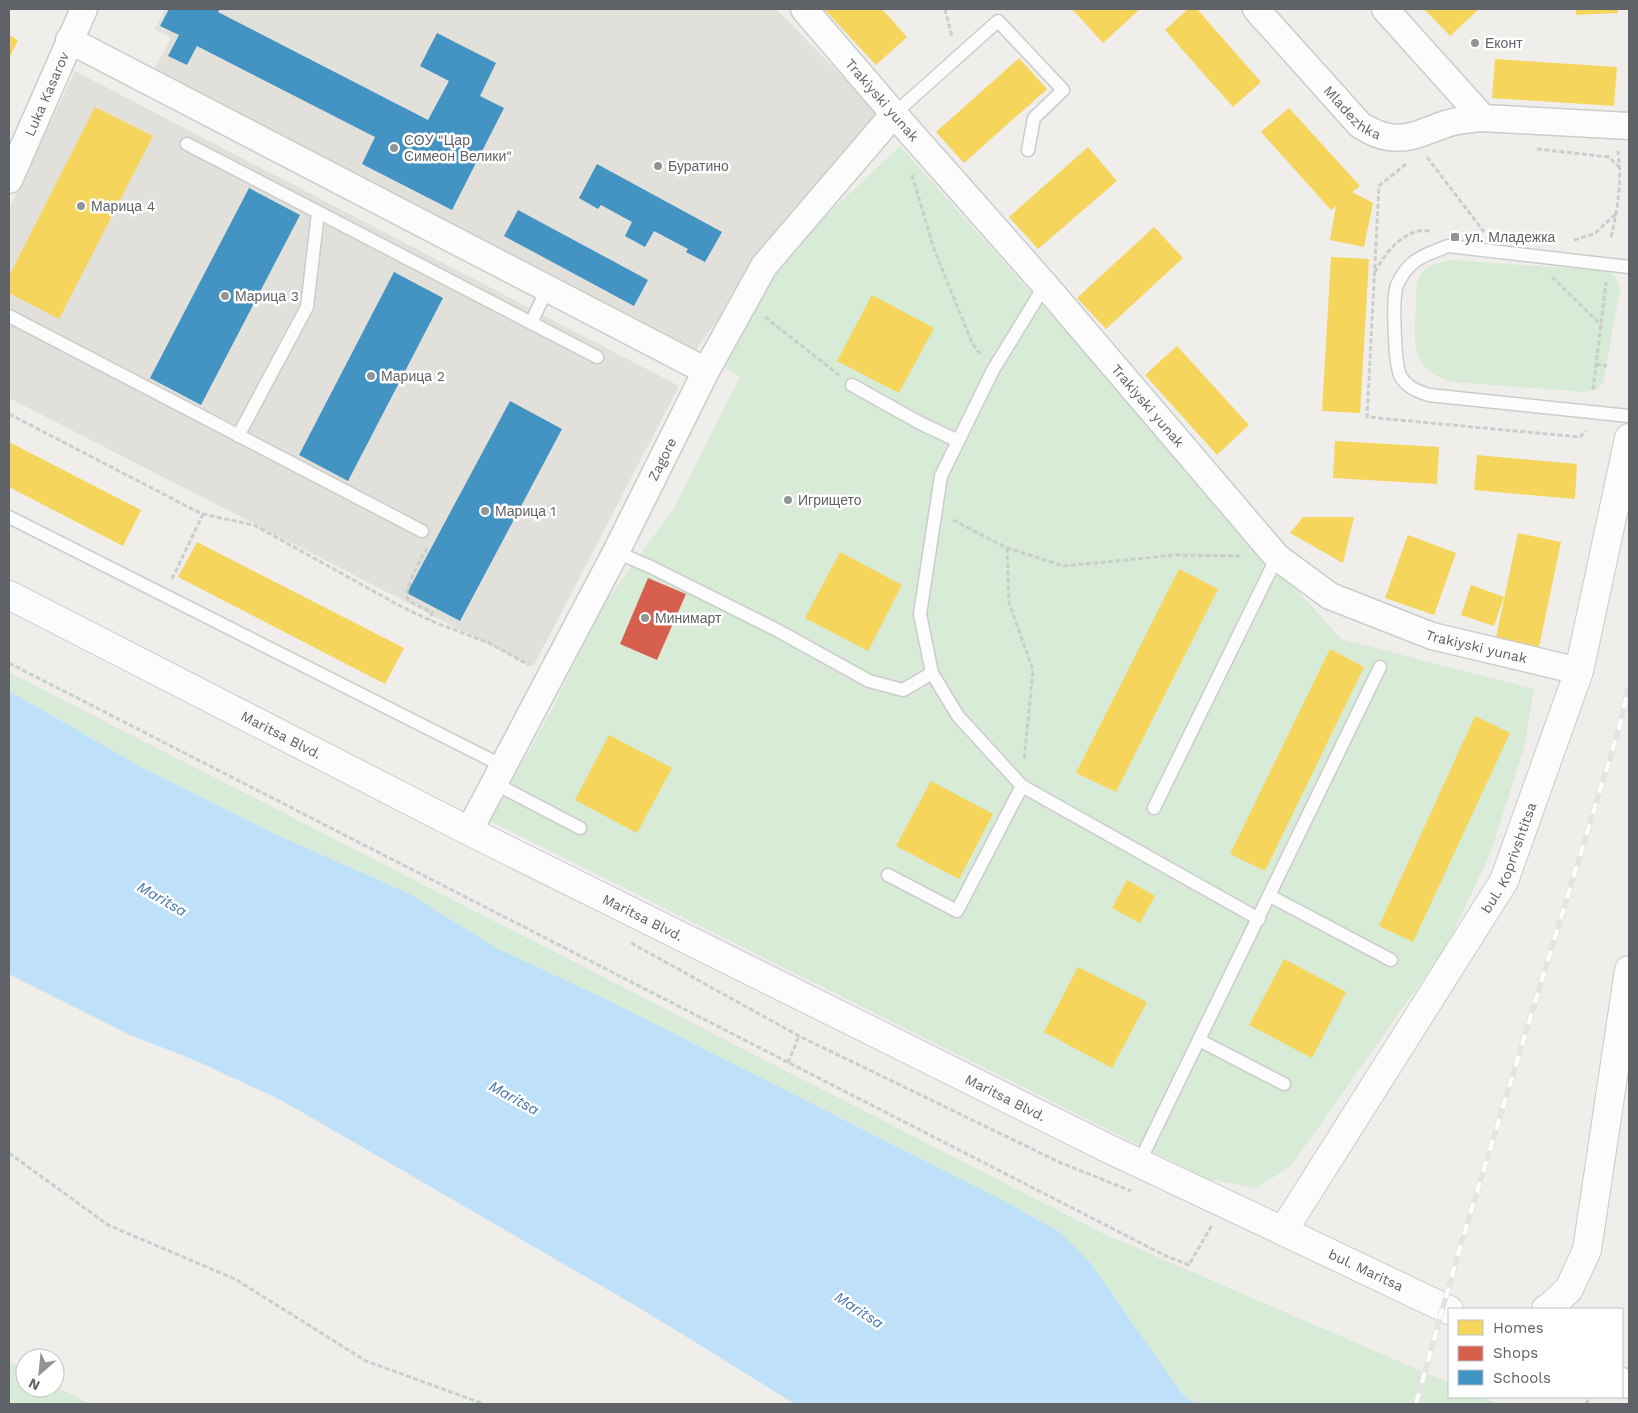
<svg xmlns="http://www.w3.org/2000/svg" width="1638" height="1413" font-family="'Work Sans',sans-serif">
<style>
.education{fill:#e2e0da}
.green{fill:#d8ebd6}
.water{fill:#bfe0f9}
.homes{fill:#f6d55c}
.shops{fill:#d6604d}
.schools{fill:#4393c3}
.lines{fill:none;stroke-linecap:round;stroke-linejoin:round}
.service-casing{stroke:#cbcccc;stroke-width:15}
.minor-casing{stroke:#cbcccc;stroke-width:29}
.tertiary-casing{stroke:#cbcccc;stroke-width:30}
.secondary-casing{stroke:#cacacb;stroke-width:30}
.path{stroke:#cacfcc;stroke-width:3;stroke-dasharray:5 2.5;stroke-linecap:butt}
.service{stroke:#fdfcfc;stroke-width:12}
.minor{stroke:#fdfcfc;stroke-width:26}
.tertiary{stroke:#fdfcfc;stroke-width:28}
.secondary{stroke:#fdfcfc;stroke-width:28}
.rail-casing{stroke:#e4e4e4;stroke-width:5.5}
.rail{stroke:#fff;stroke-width:4;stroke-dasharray:11;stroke-linecap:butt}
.poi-dot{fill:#919496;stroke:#fff;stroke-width:2}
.labels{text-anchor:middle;stroke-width:5;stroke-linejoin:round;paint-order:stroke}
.poi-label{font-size:14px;fill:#5f6368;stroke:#fff;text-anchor:start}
.street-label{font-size:14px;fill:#5f6368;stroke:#fff}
.water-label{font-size:15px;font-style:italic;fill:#4174aa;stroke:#fff}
</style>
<rect width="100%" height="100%" fill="#efeeea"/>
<path class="education" d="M165 9H776L884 119 792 214 696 350 449 222 153 72 171 38 155 29Z
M75 71 679 386 533 667 9 398V209Z"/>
<path class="green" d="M900 146 1341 639 1534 689 1524 748 1490 854 1447 945 1291 1166 1256 1188 1207 1179 490 821 550 713 603 605 673 510 740 377 712 359 772 266Z
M1452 260 1608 271 1616 277 1620 290 1603 383 1597 389 1586 392 1454 382C1410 371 1414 344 1416 307 1416 295 1414 280 1424 270 1431 263 1443 262 1452 260Z
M9 672 1102 1233 1449 1383V1397H1482L1499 1404H1196L1183 1395 1091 1264 1060 1232 1008 1203 608 1000 496 948 410 894 275 834 143 768 9 691Z
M9 1362 25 1370V1388H55V1386L91 1404H9Z"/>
<path class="water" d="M9 691 143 768 275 834 410 894 496 948 608 1000 1008 1203 1060 1232 1091 1264 1183 1395 1196 1404H795L643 1310 281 1100 192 1059 130 1035 9 974Z"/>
<path class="homes" d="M824 9H882L907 37 876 65Z
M1072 9H1140L1103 43Z
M1188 9H1197L1261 82 1233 107 1165 30Z
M1424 9H1479L1450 36Z
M1576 9H1618V13L1576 15Z
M9 35 18 40 9 59Z
M1019 58 1047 89 964 163 936 132Z
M1495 59 1617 67 1614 106 1492 98Z
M95 107 153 136 59 319 9 293V276Z
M1289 108 1360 186 1352 192 1373 203 1364 247 1330 240 1336 206 1331 210 1261 132Z
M1088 147 1117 181 1038 249 1009 217Z
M1154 227 1183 258 1106 329 1077 298Z
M1331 257 1369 259 1360 413 1322 411Z
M872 295 934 328 899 393 837 361Z
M1177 346 1249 425 1217 455 1145 375Z
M1335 441 1439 447 1437 484 1333 478Z
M9 442 141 510 123 546 9 487Z
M1477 455 1577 464 1575 499 1474 490Z
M1303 517H1354L1343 563 1290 533Z
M1518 533 1561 542 1539 647 1496 638Z
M1408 535 1456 553 1434 615 1385 598Z
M197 542 404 648 385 684 178 577Z
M840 552 902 585 868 651 805 618Z
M1179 569 1218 589 1116 792 1076 773Z
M1471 585 1504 597 1494 626 1461 615Z
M1330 649 1364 667 1265 871 1230 854Z
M1475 716 1510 733 1413 942 1379 926Z
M609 735 672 768 637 833 575 800Z
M931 781 993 814 959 879 896 846Z
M1127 880 1155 896 1140 923 1112 908Z
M1284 959 1346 992 1312 1058 1249 1025Z
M1078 967 1147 1002 1112 1068 1044 1032Z"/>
<path class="shops" d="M648 578 686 594 657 660 620 644Z"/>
<path class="schools" d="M169 9H220L218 12 428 120 449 81 420 66 437 33 496 63 480 96 504 108 452 210 362 164 375 137 197 46 187 65 168 56 179 35 160 26Z
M597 164 722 232 705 262 686 252 688 249 654 231 645 247 625 236 632 222 601 205 598 209 579 198Z
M249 188 300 215 201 405 150 378Z
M518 210 648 280 634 306 504 236Z
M394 272 443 298 348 481 299 455Z
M510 401 562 429 460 621 407 593Z"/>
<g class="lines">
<g class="service-casing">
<path id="service" d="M894 114 998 21 1063 90 1034 118 1028 150
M187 144 597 357
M1629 267 1448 246C1431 253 1414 257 1403 274 1401 278 1397 283 1396 288 1393 301 1394 366 1401 377 1408 388 1417 391 1429 395L1629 416
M9 316 422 531
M531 323 547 289
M852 385 920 423 958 441
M238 436 307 307 318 213
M9 517 503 766
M616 552 651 567 775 629 869 681 903 690 932 673 920 614 941 476 993 370 1045 285
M932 673 958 716 1022 786 1259 919
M494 783 580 828
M1154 808 1277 557
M888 875 957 911 1022 786
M1270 896 1391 960
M1199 1040 1284 1084
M1139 1163 1380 667"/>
</g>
<g class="minor-casing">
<g id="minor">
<path id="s1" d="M804 9 894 114 1045 285 1277 557 1330 596 1432 636 1579 671"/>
<path id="s2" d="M1256 9 1360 125C1369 130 1378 136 1389 137 1410 141 1429 129 1449 123 1460 120 1472 119 1483 118L1629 126"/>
<path d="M1385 9 1483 118"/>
<path d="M69 40 706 371"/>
<path id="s3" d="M9 180 84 9"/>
<path id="s4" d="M469 831 616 552 706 371 764 266 894 114"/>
<path d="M1622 1381 1629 1385"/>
</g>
</g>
<g class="tertiary-casing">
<g id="tertiary">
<path id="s5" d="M9 595 469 831 1107 1148 1283 1231"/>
</g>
</g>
<g class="secondary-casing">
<g id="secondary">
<path d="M1546 1309 1549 1308 1569 1289 1587 1250 1629 970"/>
<path id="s6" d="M1449 1310 1283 1231 1504 881 1579 671 1629 438"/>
</g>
</g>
<path class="path" d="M945 9 952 37
M1537 149 1609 157 1621 169
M1427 157 1484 232
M1406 164 1379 186 1367 417 1580 437 1586 431
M912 175 934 249 972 343 981 355
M1611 237C1618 208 1622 180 1618 151
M1574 240 1594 234 1617 213
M1375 272C1384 255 1399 235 1419 231 1422 230 1427 231 1431 231
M1552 277 1601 325
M765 317 839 375
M1596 364 1607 366
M1593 390 1606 282
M9 414 196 511C216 519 236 520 256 526L402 607 434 622 489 643 529 665
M953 520 1007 548 1064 566 1176 555 1242 556
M427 548C422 557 402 591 408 599 413 605 425 608 432 612L430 620
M1007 548 1009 603 1033 670 1024 761
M172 579 203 514
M9 663 1166 1256 1189 1265 1212 1225
M631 943 799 1036 1059 1162 1131 1191
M788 1063 799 1036
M9 1153 108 1225 235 1279 366 1361 484 1404
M1586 1404 1590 1397"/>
<use href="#service" class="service"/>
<use href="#minor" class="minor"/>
<use href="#tertiary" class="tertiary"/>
<use href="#secondary" class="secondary"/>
<g class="rail-casing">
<path id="rail" d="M1416 1404 1458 1254 1620 725 1629 685"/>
</g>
<use href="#rail" class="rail"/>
</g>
<g class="poi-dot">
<circle cx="1475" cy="43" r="5"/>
<circle cx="394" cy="148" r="5"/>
<circle cx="658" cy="166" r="5"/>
<circle cx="81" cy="206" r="5"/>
<rect x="1450" y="232" width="10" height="10" rx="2.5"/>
<circle cx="225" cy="296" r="5"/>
<circle cx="371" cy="376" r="5"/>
<circle cx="788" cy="500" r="5"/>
<circle cx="485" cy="511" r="5"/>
<circle cx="645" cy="618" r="5"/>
</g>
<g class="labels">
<g class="poi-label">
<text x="1485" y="48">Еконт</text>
<text x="404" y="145">СОУ "Цар<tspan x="404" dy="16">Симеон Велики"</tspan></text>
<text x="668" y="171">Буратино</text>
<text x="91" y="211">Марица 4</text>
<text x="1465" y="242">ул. Младежка</text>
<text x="235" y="301">Марица 3</text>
<text x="381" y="381">Марица 2</text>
<text x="798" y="505">Игрището</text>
<text x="495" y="516">Марица 1</text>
<text x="655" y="623">Минимарт</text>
</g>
<g class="street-label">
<text dy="5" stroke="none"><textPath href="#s3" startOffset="94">Luka Kasarov</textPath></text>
<text dy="5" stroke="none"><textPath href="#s1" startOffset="120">Trakiyski yunak</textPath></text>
<text dy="5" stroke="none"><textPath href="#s2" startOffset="142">Mladezhka</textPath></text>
<text dy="5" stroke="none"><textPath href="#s1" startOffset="525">Trakiyski yunak</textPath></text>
<text dy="5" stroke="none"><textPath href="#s4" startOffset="419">Zagore</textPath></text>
<text dy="5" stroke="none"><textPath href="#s1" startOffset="945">Trakiyski yunak</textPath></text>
<text dy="5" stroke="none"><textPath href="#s5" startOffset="306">Maritsa Blvd.</textPath></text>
<text dy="5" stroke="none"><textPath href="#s6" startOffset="621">bul. Koprivshtitsa</textPath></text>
<text dy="5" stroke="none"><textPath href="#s5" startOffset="711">Maritsa Blvd.</textPath></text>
<text dy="5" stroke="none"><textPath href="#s5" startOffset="1116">Maritsa Blvd.</textPath></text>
<text transform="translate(1366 1270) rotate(25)" y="5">bul. Maritsa</text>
</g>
<g class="water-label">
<text transform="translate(162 899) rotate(30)" y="5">Maritsa</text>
<text transform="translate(514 1098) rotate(29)" y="5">Maritsa</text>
<text transform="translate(859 1310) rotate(33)" y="5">Maritsa</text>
</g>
</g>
<rect width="1638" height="1413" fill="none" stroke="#5f6368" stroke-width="20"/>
<rect x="1448" y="1308" width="175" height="90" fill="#ffffff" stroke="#bfc1c3"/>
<rect x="1458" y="1320" width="25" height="15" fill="#f6d55c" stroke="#bfc1c3"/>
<text x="1493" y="1333" font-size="15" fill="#5f6368">Homes</text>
<rect x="1458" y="1346" width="25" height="15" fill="#d6604d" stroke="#bfc1c3"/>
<text x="1493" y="1358" font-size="15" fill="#5f6368">Shops</text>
<rect x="1458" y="1370" width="25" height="15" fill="#4393c3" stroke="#bfc1c3"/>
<text x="1493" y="1383" font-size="15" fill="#5f6368">Schools</text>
<g transform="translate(40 1373) rotate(207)"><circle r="24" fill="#ffffff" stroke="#bfc1c3"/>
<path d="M0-4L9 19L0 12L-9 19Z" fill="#919496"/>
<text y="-8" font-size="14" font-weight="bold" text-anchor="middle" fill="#5f6368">N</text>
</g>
</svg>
